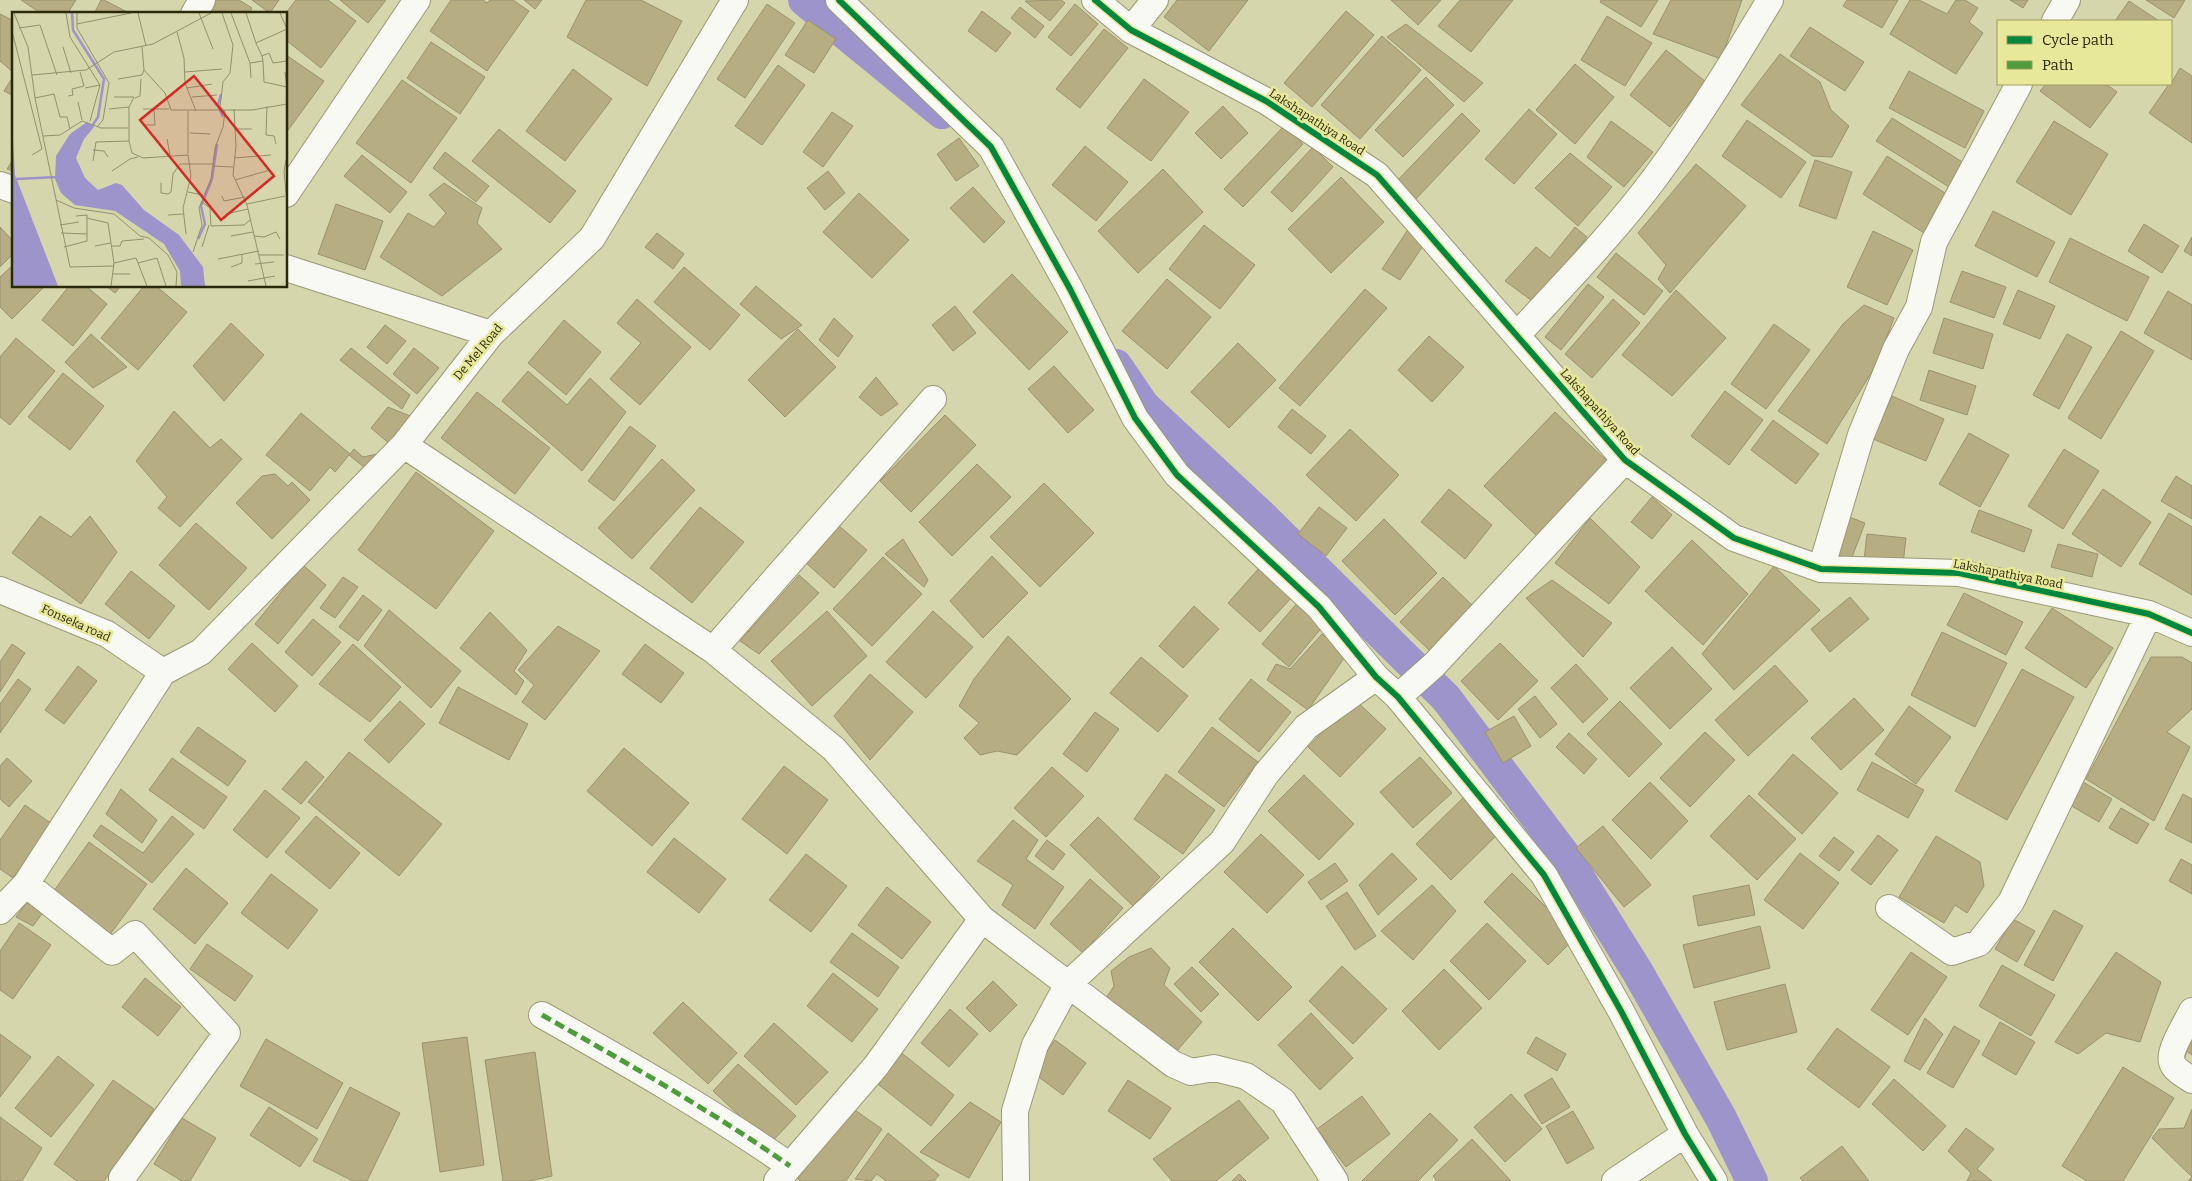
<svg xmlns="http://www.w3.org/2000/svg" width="2192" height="1181" font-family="Bitter,serif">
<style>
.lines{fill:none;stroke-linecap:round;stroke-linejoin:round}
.canal{stroke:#9d94cc;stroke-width:32}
.building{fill:#b6ad82;stroke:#989271}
.street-casing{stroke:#9a9978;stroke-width:28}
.street{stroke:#f9f9f3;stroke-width:26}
.quiet{stroke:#4f9c3b;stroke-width:5;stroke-dasharray:10 5;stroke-linecap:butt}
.cycleway-casing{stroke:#e8e89b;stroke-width:9}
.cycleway{stroke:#00873e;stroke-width:6}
.labels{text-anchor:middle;stroke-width:5;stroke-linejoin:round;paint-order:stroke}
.street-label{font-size:12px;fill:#2a290a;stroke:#e8e89b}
.inset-river{fill:none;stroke:#9d94cc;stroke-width:2.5}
.inset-road{fill:none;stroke:#91916b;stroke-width:1}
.view{fill:#d62828;fill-opacity:0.15;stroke:#d62828;stroke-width:2.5}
.inset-edge{fill:none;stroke:#2a290a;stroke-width:2.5}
</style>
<rect width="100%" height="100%" fill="#d6d6ac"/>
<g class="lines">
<path class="canal" d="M804 0 942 113
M1116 365 1144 406 1262 516 1446 698 1566 857 1637 971 1721 1118 1752 1181"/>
</g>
<path class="building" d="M21 0H76L67 14H42Z
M101 0H104L131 14H94Z
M210 0H239L252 8 249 14H202Z
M252 0H279L270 13Z
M296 0H328L356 21 321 68 286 40 285 14Z
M340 0H386L368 23Z
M451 0H483L487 3 490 0H513L529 11 487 71 430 31Z
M524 0H542L535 9Z
M586 0H641L682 21 647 86 567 37Z
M1061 0 1065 3 1050 21 1025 1Z
M1177 0H1248L1209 51 1164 17Z
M1391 0H1441L1418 25Z
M1460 0H1513L1471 52 1438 26Z
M1601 0H1658L1641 27 1600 2Z
M1671 0H1742L1721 59 1653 34Z
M1847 0H1898L1882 28 1843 6Z
M1910 0H1919L1947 14 1956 0H1965L1978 8 1969 22 1983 33 1956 74 1890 34Z
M2010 0H2028L2023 8Z
M2146 0H2185L2174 18Z
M2129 1 2159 21H2115Z
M767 4 795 23 745 98 717 79Z
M1075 4 1098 24 1071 56 1048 37Z
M1020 7 1044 26 1035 38 1011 18Z
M982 11 1011 33 996 52 968 31Z
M1346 11 1374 35 1312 107 1284 83Z
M0 14 14 21V73L0 61Z
M1607 16 1652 43 1625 86 1581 60Z
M808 20 836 39 814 73 785 55Z
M1406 24 1483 83 1464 102 1387 37Z
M1810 27 1864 62 1845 91 1790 56Z
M1104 29 1128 48 1080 108 1056 89Z
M1382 36 1421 70 1360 139 1321 105Z
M431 42 485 77 460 114 407 78Z
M1666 50 1706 82 1670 127 1630 95Z
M1780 54 1820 82 1831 110 1849 126 1832 157 1813 156 1741 105Z
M286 55 324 81 286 133Z
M1575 64 1614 97 1575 144 1536 110Z
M778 65 805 85 762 145 735 126Z
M2180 68 2192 76V143L2149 113 2169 84H2171Z
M573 69 612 99 565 161 526 131Z
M1909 71 1984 111 1965 148 1889 108Z
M14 75V96L4 91Z
M1426 77 1454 105 1403 157 1375 130Z
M1144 79 1189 112 1151 161 1107 128Z
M402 80 457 118 411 183 356 143Z
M2046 84H2106L2117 92 2090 128 2040 91Z
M1223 106 1248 133 1221 159 1195 133Z
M1529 109 1557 134 1514 184 1485 159Z
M832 112 853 126 823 167 803 152Z
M1462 113 1480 131 1414 201 1395 183Z
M1892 118 1964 163 1949 187 1876 141Z
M1747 120 1806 162 1781 198 1722 156Z
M1611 121 1653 152 1624 187 1587 157Z
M2054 121 2108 154 2071 215 2016 182Z
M1284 126 1303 144 1243 207 1224 189Z
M499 129 576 191 550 223 472 161Z
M959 138 979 166 956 181 937 154Z
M1085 146 1128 182 1096 221 1052 185Z
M1313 147 1333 167 1292 212 1271 192Z
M445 152 489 186 476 202 433 168Z
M1570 153 1612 187 1578 226 1535 188Z
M362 155 407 192 390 213 344 176Z
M1887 156 1948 195 1924 233 1863 194Z
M14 158V171L7 169Z
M1815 160 1852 172 1836 219 1799 206Z
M1696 164 1746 206 1670 293 1658 279 1666 265 1638 233Z
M1163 169 1203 212 1138 273 1098 231Z
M828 171 845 193 825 210 807 188Z
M1341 177 1384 222 1331 273 1288 229Z
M444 183 482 208 477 223 502 249 442 296 380 257 408 213 434 227 446 213 429 195Z
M973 187 1005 222 984 243 950 208Z
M859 193 909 240 872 278 823 232Z
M336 204 383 221 365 270 318 254Z
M1993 211 2055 242 2037 277 1975 246Z
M2144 224 2179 246 2162 273 2128 251Z
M1204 225 1255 265 1220 309 1169 269Z
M0 227 14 242V253L0 267Z
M1575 227 1587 237 1535 303 1505 281 1536 247 1550 258Z
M1407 231 1425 243 1400 280 1382 269Z
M1873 231 1913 250 1887 305 1847 287Z
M657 233 684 254 673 269 645 247Z
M2192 237V256L2184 251Z
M2070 238 2149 277 2127 321 2049 282Z
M1616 253 1663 291 1644 315 1597 277Z
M14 264V286H45L12 319 0 307V277Z
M684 267 740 315 710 350 654 302Z
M1962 271 2006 287 1994 318 1950 302Z
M1012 274 1068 332 1029 370 973 312Z
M1167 279 1211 317 1167 369 1122 331Z
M1588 284 1604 297 1561 350 1545 337Z
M69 286H86L107 304 73 346 42 320Z
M106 286H121L115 293Z
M144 286H156L187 312 138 370 101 338Z
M756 286 802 325 781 339 740 304Z
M1365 289 1387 308 1300 406 1279 388Z
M1676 290 1726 338 1672 396 1622 355Z
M2018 290 2055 306 2040 339 2003 324Z
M2168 291 2192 305V360L2144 333Z
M637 299 691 347 640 405 610 379 641 343 617 323Z
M1613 299 1640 323 1592 378 1565 354Z
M1864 305 1894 318 1875 367 1827 444 1778 411 1843 324Z
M955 306 976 333 953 351 932 325Z
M834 318 853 336 838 357 819 340Z
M1944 318 1993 334 1983 369 1933 353Z
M564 320 601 352 566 395 528 363Z
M231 323 264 355 224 401 193 366Z
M1774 324 1810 350 1766 409 1731 384Z
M385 325 406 341 387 364 367 347Z
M798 329 836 367 785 417 748 380Z
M2121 331 2154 351 2101 439 2068 418Z
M91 334 127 367 93 388 65 362Z
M2067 334 2092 347 2059 409 2033 395Z
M1429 336 1464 367 1432 402 1398 370Z
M16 338 55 371 10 425 0 417V357Z
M1238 343 1276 380 1229 428 1191 392Z
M351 348 410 395 402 409 340 360Z
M414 348 439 368 417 394 393 374Z
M1054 366 1094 410 1068 433 1028 389Z
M1929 370 1976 386 1967 415 1920 400Z
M528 371 567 405 590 378 626 412 582 471 502 401Z
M63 373 104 406 70 450 28 417Z
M876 377 898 404 881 416 859 397Z
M1725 391 1763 420 1729 465 1691 436Z
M477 392 550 448 515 494 441 438Z
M1892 396 1944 419 1926 461 1873 439Z
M388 407 415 418 391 445 371 428Z
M1292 409 1326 436 1311 454 1278 427Z
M174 411 210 448 221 439 242 459 180 527 158 508 167 497 136 461Z
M1555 412 1610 464 1539 538 1484 486Z
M301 413 350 454 354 449 363 457 377 454 365 468 349 455 335 472 330 467 310 491 266 455Z
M945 415 976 445 911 512 880 481Z
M1773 420 1819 454 1796 484 1751 450Z
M630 426 656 446 614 501 588 481Z
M1350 429 1399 475 1356 521 1306 475Z
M1969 433 2009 455 1980 507 1939 484Z
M2064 449 2099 471 2063 529 2028 506Z
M662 459 695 490 632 559 598 528Z
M977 464 1011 497 952 556 919 522Z
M416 472 494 531 436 609 358 550Z
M275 474 288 486 292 482 310 500 272 539 236 503 262 476Z
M2176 476 2192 486V519L2161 501Z
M1044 483 1094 533 1040 587 990 537Z
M1449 489 1492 525 1465 559 1421 522Z
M2103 489 2151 522 2121 567 2072 534Z
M1652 497 1672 515 1652 539 1631 522Z
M700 507 744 542 692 603 650 568Z
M1319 507 1347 528 1326 556 1298 534Z
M1979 510 2032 530 2024 552 1971 532Z
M2169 513 2192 527V595L2139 564Z
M1844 515 1865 523 1851 560 1830 552Z
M40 516 71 537 90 516 117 552 81 604 12 553Z
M1590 518 1640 567 1609 604 1555 563Z
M1384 519 1437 573 1395 615 1342 561Z
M196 523 247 568 209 610 159 565Z
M838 525 867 550 834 588 805 562Z
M1867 534 1906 538 1903 564 1864 560Z
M903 539 928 580 924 587 885 554Z
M1692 540 1748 594 1703 645 1645 591Z
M2058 544 2098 554 2092 577 2051 567Z
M992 556 1028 593 983 638 950 601Z
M883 557 922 594 872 646 833 609Z
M303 565 326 585 278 644 255 624Z
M1774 566 1820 610 1734 690 1702 654Z
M1260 567 1292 597 1260 632 1228 603Z
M131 571 175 606 149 639 105 604Z
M799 575 819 593 759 654 740 641Z
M343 577 358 587 335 618 320 608Z
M1443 577 1473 606 1430 651 1400 622Z
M1552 580 1612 623 1583 657 1526 598Z
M1964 593 2023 622 2006 655 1947 625Z
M363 595 382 610 358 641 339 627Z
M1850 597 1869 619 1830 652 1811 629Z
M1298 602 1324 625 1289 667 1262 644Z
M1194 606 1219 629 1183 668 1159 646Z
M2052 608 2113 648 2086 688 2025 648Z
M389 610 461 671 431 708 364 646Z
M827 611 867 656 812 706 771 661Z
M933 611 973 647 926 698 886 662Z
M490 612 527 650 514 671 524 681 516 695 460 648Z
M313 619 341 642 312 676 285 652Z
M558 626 600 651 545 720 522 702 534 685 518 670Z
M1942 632 2007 663 1975 727 1911 695Z
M1322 634 1347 654 1308 710 1267 680 1276 664 1290 669Z
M1008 636 1071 699 1017 755 997 751 980 755 964 738 979 723 959 706 974 679Z
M252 643 298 686 275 712 228 669Z
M1500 643 1538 681 1498 720 1461 681Z
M12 644 25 653 0 692V662Z
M353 644 401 687 370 722 319 684Z
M645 644 684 673 661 703 622 674Z
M1672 647 1712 689 1670 729 1630 688Z
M1141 657 1188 696 1158 732 1110 693Z
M2151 657H2182L2192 663V709L2167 732 2190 747 2154 821 2086 779Z
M1576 664 1608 699 1583 723 1551 688Z
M1775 665 1808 701 1748 756 1715 720Z
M78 666 97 681 64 724 45 710Z
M2022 669 2074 697 2007 820 1955 791Z
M870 674 913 712 870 760 834 716Z
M18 679 31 689 0 733V704Z
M1251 679 1291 712 1259 752 1219 719Z
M458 687 528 724 509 760 439 723Z
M1535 696 1557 724 1540 738 1518 709Z
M1854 698 1884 730 1841 770 1811 738Z
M1354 699 1386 729 1340 777 1308 747Z
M400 701 425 724 389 763 364 740Z
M1620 701 1662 744 1629 777 1587 734Z
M1909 706 1951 737 1916 784 1875 754Z
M1095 712 1119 729 1087 772 1063 754Z
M1514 716 1531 746 1503 763 1485 732Z
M198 727 246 761 228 786 180 752Z
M1212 727 1258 762 1224 807 1178 772Z
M1705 732 1735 760 1690 807 1660 778Z
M1569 733 1597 759 1584 774 1556 747Z
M624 748 689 803 652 846 587 791Z
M349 752 442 824 399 876 308 802Z
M1793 754 1838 793 1802 834 1758 794Z
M1420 757 1452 793 1413 828 1380 792Z
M7 758 32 781 9 807 0 799V766Z
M172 758 227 797 204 829 149 790Z
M306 761 324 777 301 804 282 789Z
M1872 762 1924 790 1908 818 1857 790Z
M784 766 828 800 787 854 742 819Z
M1052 767 1084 796 1046 837 1014 808Z
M1166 774 1215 810 1183 854 1134 819Z
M1304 775 1354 824 1319 860 1268 811Z
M1650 782 1688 821 1651 859 1612 820Z
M2083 782 2112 799 2099 822 2070 805Z
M121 789 157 820 142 843 106 814Z
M265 790 300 818 267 858 233 830Z
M2183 794 2192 799V843L2165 829Z
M1466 795 1501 831 1451 880 1416 844Z
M1749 795 1796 839 1757 880 1710 836Z
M25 805 52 824 13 878 0 869V840Z
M2121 808 2149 824 2137 844 2109 828Z
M172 816 194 834 152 883 93 836 101 825 143 853Z
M316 816 360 853 330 889 285 852Z
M1098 817 1160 877 1133 906 1070 845Z
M1013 820 1038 840 1026 859 1064 887 1035 929 1002 905 1013 885 977 861Z
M1603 826 1651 885 1624 907 1576 848Z
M1261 834 1304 875 1267 913 1224 872Z
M1878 835 1898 850 1871 885 1851 870Z
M1936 836 1980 862 1984 886 1967 913 1955 905 1944 923 1899 897Z
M1834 837 1854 852 1839 871 1819 856Z
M674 838 726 879 699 913 647 872Z
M1047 840 1065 854 1053 870 1035 856Z
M89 842 147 884 109 936 51 895Z
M1392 853 1417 879 1378 915 1359 885Z
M1800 853 1839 883 1803 929 1764 900Z
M806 854 847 886 811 932 769 900Z
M2181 859 2192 865V894L2169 881Z
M1335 863 1348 881 1321 900 1308 882Z
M186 868 228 903 195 944 153 909Z
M1512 873 1576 937 1548 965 1484 902Z
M271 874 318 910 288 949 241 913Z
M1090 879 1123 908 1083 953 1050 924Z
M1432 885 1456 911 1413 960 1381 931Z
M1749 885 1755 915 1698 926 1693 896Z
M887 887 931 922 902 959 858 925Z
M1347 892 1376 936 1355 950 1326 906Z
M28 901 44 911 33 926 16 917Z
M2054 910 2083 926 2053 981 2024 965Z
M2013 919 2035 931 2017 962 1995 949Z
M19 923 51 945 13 999 0 990V951Z
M1487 923 1526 961 1489 1000 1450 961Z
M1760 926 1770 968 1694 988 1683 945Z
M1233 928 1292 987 1258 1021 1199 962Z
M852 933 899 967 878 997 830 962Z
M207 944 253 976 235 1001 190 969Z
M1151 948 1170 968 1164 985 1202 1022 1175 1053 1102 1004 1114 986 1111 971 1129 957Z
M1911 952 1947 977 1908 1035 1871 1010Z
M2116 952 2161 982 2140 1042 2106 1033 2078 1054 2055 1042Z
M2002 965 2055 995 2031 1036 1979 1006Z
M1342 966 1387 1009 1353 1044 1309 1001Z
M1192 967 1219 994 1201 1012 1174 984Z
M1444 969 1482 1008 1439 1050 1402 1011Z
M833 973 878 1009 852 1042 807 1006Z
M145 978 181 1007 158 1036 122 1007Z
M993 981 1017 1005 990 1032 966 1008Z
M1785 984 1797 1032 1727 1050 1714 1002Z
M683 1002 737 1053 708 1084 653 1033Z
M950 1009 978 1034 949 1067 921 1043Z
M1311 1013 1353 1058 1320 1090 1278 1045Z
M1925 1018 1943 1034 1920 1070 1904 1061Z
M2000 1022 2035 1042 2016 1075 1982 1055Z
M774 1023 828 1072 796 1105 744 1056Z
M1954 1026 1980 1041 1953 1088 1927 1073Z
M1837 1028 1890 1067 1859 1108 1807 1069Z
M0 1034 31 1057 0 1097Z
M467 1037 484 1165 440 1172 422 1043Z
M1536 1037 1566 1054 1557 1071 1527 1053Z
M266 1039 343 1083 317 1129 240 1086Z
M1055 1040 1086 1063 1063 1095 1032 1072Z
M2192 1040V1055L2185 1050Z
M898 1050 954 1095 931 1126 874 1081Z
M535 1052 552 1176 529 1181H503L485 1060Z
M58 1056 94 1085 51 1137 15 1108Z
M738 1064 796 1116 770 1144 713 1091Z
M2123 1067 2174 1098 2123 1181H2087L2062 1166Z
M1552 1078 1570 1107 1542 1124 1524 1095Z
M1894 1079 1946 1126 1923 1151 1872 1104Z
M113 1080 154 1109 104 1181H77L54 1164Z
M1128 1080 1171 1108 1150 1139 1108 1111Z
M350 1087 400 1113 367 1181H353L313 1161Z
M1511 1094 1542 1129 1505 1162 1474 1127Z
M1362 1096 1390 1134 1346 1167 1317 1129Z
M1239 1100 1269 1138 1216 1181H1172L1153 1159Z
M970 1102 1001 1122 969 1178 920 1152Z
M849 1106 882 1129 846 1181H801L798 1179Z
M269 1107 318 1139 300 1167 250 1135Z
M2192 1109V1181H2188L2192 1177 2152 1138 2159 1129 2184 1128Z
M1573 1111 1594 1148 1567 1164 1546 1126Z
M1430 1113 1458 1140 1418 1181H1362Z
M0 1117 42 1148 22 1181H0Z
M182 1118 216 1138 190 1181H182L154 1164Z
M1966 1128 1994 1149 1977 1169 1992 1181H1967L1971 1173 1948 1151Z
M888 1133 939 1175 934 1181H886L877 1174 871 1181 855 1179Z
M1472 1139 1511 1181H1437L1433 1176Z
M1842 1146 1869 1181H1803L1800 1178Z
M1239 1174 1246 1181H1232Z"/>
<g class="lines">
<g class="street-casing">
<path id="street" d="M839 0 991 147 1070 289 1135 418 1177 475 1319 607 1376 677 1398 697 1544 875 1621 1011 1685 1134 1714 1181
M1095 0 1131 30 1266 101 1377 175 1625 460 1734 538 1821 569 1959 573 2149 614 2192 633
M194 14 202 0
M2055 21 2067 0
M1131 30 1155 0
M0 185 14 190
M286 194 417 0
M286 268 491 334
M1517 335C1565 283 1615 232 1657 175 1698 119 1734 60 1770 0
M404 445 713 650 834 749 982 919
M1821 569 1861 435 1896 349 1919 307 1934 242 2019 84
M0 590 107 634 163 672 201 652 404 445 491 334 592 238 735 0
M713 650 933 399
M1398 697 1434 665 1625 460
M26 884 112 952 135 934 227 1033 122 1178
M1889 908 1952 952 1979 943 2011 902 2149 614
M0 911 26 884 163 672
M2192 1011C2187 1022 2168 1051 2172 1062 2174 1070 2186 1076 2192 1080
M542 1015C627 1063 710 1110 790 1166
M777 1181 876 1066 982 919 1173 1064 1191 1072 1214 1068 1246 1076 1283 1101 1335 1181
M1016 1181 1015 1111 1035 1045 1068 984 1222 842 1266 774 1306 727 1376 677
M1615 1181 1685 1134"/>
</g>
<use href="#street" class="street"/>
<path class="quiet" d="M542 1015C627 1063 710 1110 790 1166"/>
<g class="cycleway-casing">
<path id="cycleway" d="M839 0 991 147 1070 289 1135 418 1177 475 1319 607 1376 677 1398 697 1544 875 1621 1011 1685 1134 1714 1181
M1095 0 1131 30 1266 101 1377 175 1625 460 1734 538 1821 569 1959 573 2149 614 2192 633"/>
</g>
<use href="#cycleway" class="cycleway"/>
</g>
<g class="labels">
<g class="street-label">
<text transform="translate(1317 122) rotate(33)" y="4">Lakshapathiya Road</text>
<text transform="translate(478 352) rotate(-50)" y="4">De Mel Road</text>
<text transform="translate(1600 412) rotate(48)" y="4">Lakshapathiya Road</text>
<text transform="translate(2008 574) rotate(11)" y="4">Lakshapathiya Road</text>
<text transform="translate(76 623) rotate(24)" y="4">Fonseka road</text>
</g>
</g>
<g transform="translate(12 12)">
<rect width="275" height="275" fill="#d6d6ac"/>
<path d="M0 109 3 163 46 274H0ZM75 110 82 115 72 127 64 146 73 166 86 178 104 171 110 173 132 198 167 223 191 255 193 274H169L168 259 152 232 103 199 63 193 49 181 43 167 44 144 58 122Z" fill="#9d94cc"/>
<path class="inset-river" d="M60 1 61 18 92 67 86 105 80 114M209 82 206 93 211 105M4 167 45 165M186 227 193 212 189 194 200 167 205 132"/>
<path class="inset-road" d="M2 1 16 35 23 86 58 255 102 254M54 1 58 25 88 73 78 109M65 1V16L97 71 91 108 85 115M126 1 134 34M187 1 201 37M219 1 238 51 251 49 250 44M234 1 244 31M268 1 275 17M65 12 119 1M7 16 28 13 45 63M275 17 244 31 250 44 257 41 261 51 275 49M0 19 30 137 20 143M165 20 172 46 173 71 184 99M51 35 59 61M130 35 132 58 153 81 159 98H240L275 92M251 49 252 70 275 75 273 60M238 51 239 66M173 60 210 57M20 63 74 58 102 40 141 32 199 1M106 67 130 63 132 58M73 76 88 73M175 76 200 72M56 84 61 83 60 77 72 74 68 60M102 85H122L117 95M180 85 205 83M23 86 42 82 48 105H55L58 117M123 86 128 84 129 67M66 90 70 108M255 94 254 123 262 124 264 132M97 97 117 95V129M131 97H157M222 97 224 134 221 163 235 193 254 274M132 113H143L142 98M222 117H240M178 121 198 122M31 124 48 123 70 109 89 116H116M155 127 158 143M81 138 92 139 96 145M176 142V99M222 146 259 143M274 148 272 160 275 191M81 149 84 130 117 129 120 141 131 146 176 143 179 164 171 196 174 222M201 154 221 155M100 159 118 147 126 145M223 168 258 158M149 171V181L156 182 159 180 161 162 168 152H202M176 180 191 183M210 184 212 189 233 185M44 188 62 196 102 202 128 224 137 226 156 243 165 260 164 274M190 190 198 196 199 214 232 213 238 208M235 192 273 184M156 203 171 202M75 206 96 211 102 251 99 274M213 207 214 202 236 197M48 213 67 210M49 221 75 222M219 224 241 220M242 224 252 225 264 220 268 227M83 234 99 231M100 234H108L110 229 132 227M52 235 75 229V203L64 204M190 235 197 213M181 240 190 213 187 196 199 167 203 136 211 115 213 100 208 94 209 87 211 70 218 61 221 33 210 1M247 243H272M206 247 247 239M102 251 124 246 135 274M126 251 145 246 154 274M243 252 262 250M219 255 230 251V242M101 262H118M236 269 263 264"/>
<path class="view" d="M182 64 262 164 209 208 128 108Z"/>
<rect width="275" height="275" class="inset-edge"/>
</g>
<rect x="1997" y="20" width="175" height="65" fill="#e8e89b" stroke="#9c9c61"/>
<rect x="2007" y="36" width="25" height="8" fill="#00873e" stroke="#9c9c61"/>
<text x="2042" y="45" font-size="15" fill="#2a290a">Cycle path</text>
<rect x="2007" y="61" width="25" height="8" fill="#4f9c3b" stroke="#9c9c61"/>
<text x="2042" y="70" font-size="15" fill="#2a290a">Path</text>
</svg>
